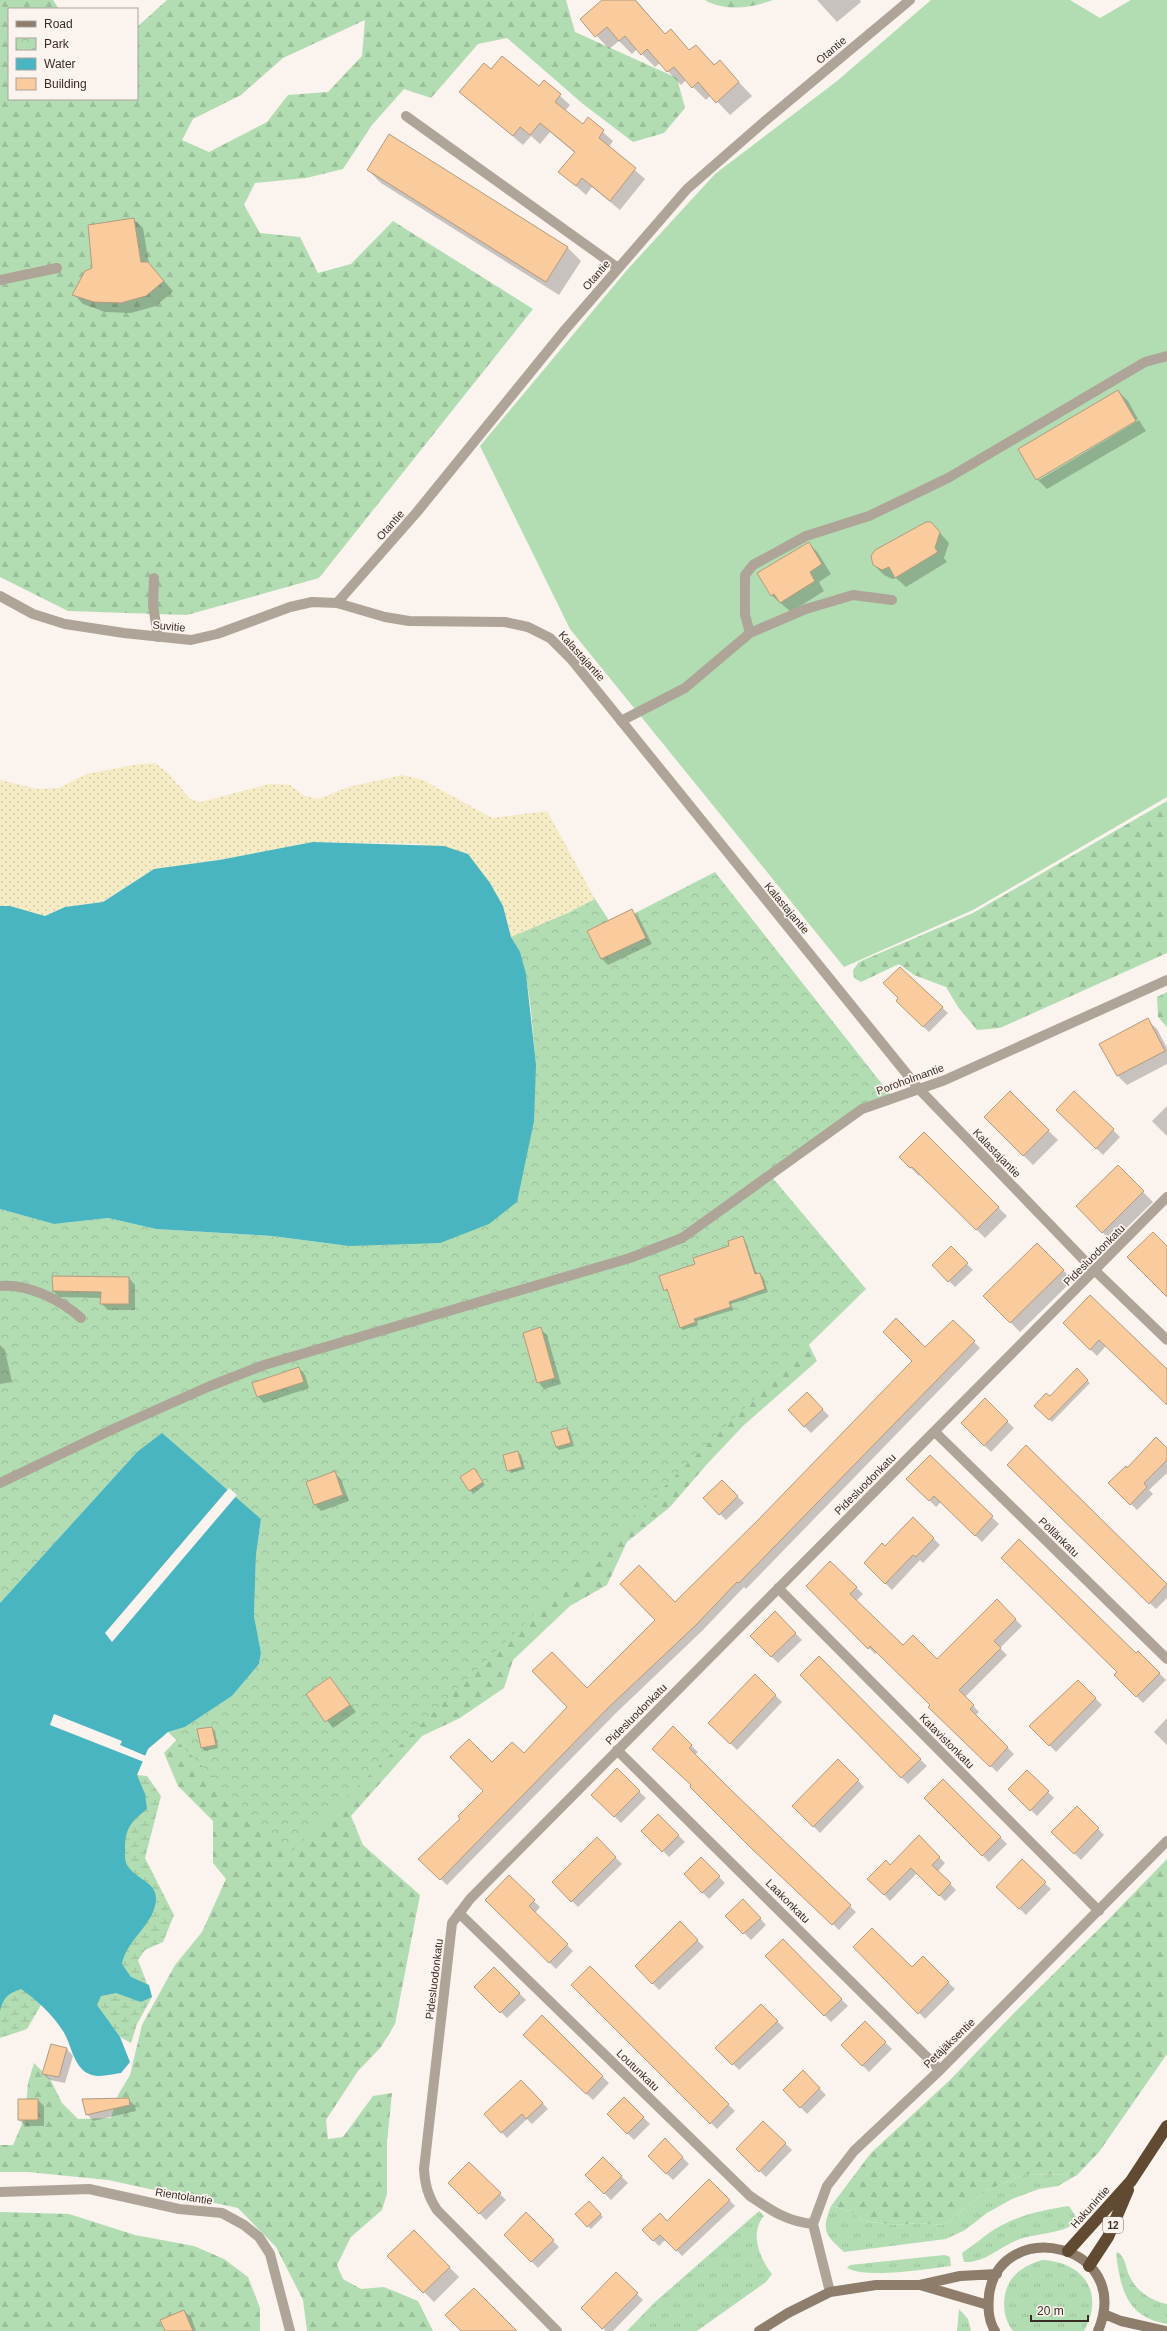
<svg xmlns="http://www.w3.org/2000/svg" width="1167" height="2331" font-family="Helvetica,sans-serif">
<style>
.grass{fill:url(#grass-tufts)}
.forest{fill:url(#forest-firs);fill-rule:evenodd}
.wetland{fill:url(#wetland-marsh)}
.sand{fill:url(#sand-dots)}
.park{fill:url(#park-crowns)}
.pitch{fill:#b2ddb2}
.water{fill:#48b5c1}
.pier{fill:#faf3ee}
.shadow{fill:#0003}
.building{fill:#f9cb9d;stroke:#b49a7f}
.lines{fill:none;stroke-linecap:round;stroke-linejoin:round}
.lane{stroke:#afa498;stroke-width:10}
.street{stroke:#afa498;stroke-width:10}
.secondary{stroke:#8e7d6b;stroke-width:10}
.highway{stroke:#604a31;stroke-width:12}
.labels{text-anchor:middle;stroke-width:3.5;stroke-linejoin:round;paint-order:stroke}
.shield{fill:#faf3ee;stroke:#736861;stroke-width:1}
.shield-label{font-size:10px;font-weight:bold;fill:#392c24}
.street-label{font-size:11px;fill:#392c24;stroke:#faf3ee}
</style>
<defs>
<pattern id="grass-tufts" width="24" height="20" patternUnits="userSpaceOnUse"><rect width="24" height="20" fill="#b2ddb2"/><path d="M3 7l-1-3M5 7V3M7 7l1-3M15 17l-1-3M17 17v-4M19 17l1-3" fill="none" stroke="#9abe99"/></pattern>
<pattern id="forest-firs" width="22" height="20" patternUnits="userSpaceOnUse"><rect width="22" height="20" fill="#b2ddb2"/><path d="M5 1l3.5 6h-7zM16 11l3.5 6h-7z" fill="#9abe99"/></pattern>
<pattern id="wetland-marsh" width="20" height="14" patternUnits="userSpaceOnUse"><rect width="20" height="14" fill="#b2ddb2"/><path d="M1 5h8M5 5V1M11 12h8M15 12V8" fill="none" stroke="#9abe99"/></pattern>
<pattern id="sand-dots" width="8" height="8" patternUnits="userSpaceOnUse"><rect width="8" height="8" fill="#f5ebc5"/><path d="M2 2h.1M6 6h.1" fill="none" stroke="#d3caa9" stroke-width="1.8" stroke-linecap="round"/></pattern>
<pattern id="park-crowns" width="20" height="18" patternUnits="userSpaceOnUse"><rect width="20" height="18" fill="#b2ddb2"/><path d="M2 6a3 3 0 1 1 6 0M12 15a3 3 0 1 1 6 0" fill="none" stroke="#9abe99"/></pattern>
</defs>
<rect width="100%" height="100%" fill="#faf3ee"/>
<path class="grass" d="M1025 2174 1077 2175 1058 2186 1039 2189 1012 2199 987 2213 965 2230 946 2239 844 2252C825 2235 821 2231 831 2206L850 2211 864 2221 895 2225 919 2223 944 2225 986 2191Z
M1069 2206 1078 2220C1066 2234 1037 2233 1020 2239 1000 2246 986 2263 964 2262L962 2253C974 2245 984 2236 995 2229 1018 2215 1043 2210 1069 2206Z
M759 2211 764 2216C749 2233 760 2259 772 2274L766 2282 697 2331H627L654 2303Z
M1118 2252C1127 2260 1125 2268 1130 2277 1137 2292 1152 2301 1167 2304V2324C1126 2317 1121 2289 1116 2254Z
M945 2255 950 2257 951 2266C926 2269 868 2279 847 2268L850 2265Z
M1042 2260C1084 2262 1105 2293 1084 2331H1013C1000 2315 1001 2287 1017 2273 1025 2266 1033 2263 1042 2260Z
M959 2309 968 2319 971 2331H957Z"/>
<path class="forest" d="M0 0H53L59 9H9V99H137V27L167 0H566L575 32 677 78 685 108 664 133 633 142 583 104 507 38 478 44 431 98 404 89 372 125 343 169 306 178 255 183 244 205 260 233 300 237 318 273 351 264 393 221 533 309 319 578 187 615 68 611 0 577ZM365 20 362 56 328 92 288 95 267 122 209 152 182 140 193 119 241 95 283 58Z
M705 0H773C751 8 726 12 705 0Z
M1167 801V953L1000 1028 977 1030 958 1007 946 987 914 975 899 964 861 982 854 978 853 970 859 962 973 913Z
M1167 992V1027L1158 1017 1157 997Z
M806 1339 817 1361 744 1425 708 1463 670 1507 627 1542 607 1585 570 1606 513 1660 504 1688 460 1718 422 1736 351 1816 363 1845 420 1895 395 2024 381 2047 358 2071 326 2120 328 2139 343 2137 373 2096 392 2093 387 2142V2194L382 2210 351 2237 337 2265 343 2279 361 2289 384 2287 418 2301 433 2331H307L303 2300 276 2247 238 2208 108 2180 28 2172H0V2145H13L25 2117 28 2083 34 2063 50 2079 62 2103 78 2119 111 2118 118 2095 130 2075 142 2025 175 1965 202 1932 226 1879 213 1863V1821L178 1786 164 1753 186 1730Z
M1167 1859V2054L1099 2152 1077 2175 1025 2174 986 2191 944 2225 919 2223 895 2225 864 2221 850 2211 831 2206 871 2153 951 2079 1013 2014 1106 1922Z
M0 2212 69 2214 135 2235 194 2246 224 2259 248 2277 260 2308V2331H0Z"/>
<path class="wetland" d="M137 1775 147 1776 161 1796 145 1858 174 1915 163 1942 145 1950 138 1960 152 1997 137 2024 131 2043 120 2037 74 1989Z
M0 1947 41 2005 27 2029 0 2038Z"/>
<path class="sand" d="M155 763 169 774 190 799 201 802 269 784 290 785 304 796 318 799 349 787 402 775 423 780 492 818 547 811 595 899 568 913 562 939 511 937 503 906 490 883 419 844 313 842 219 860 154 869 103 902 65 907 45 916 10 906H0V780L38 789 59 788 87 774 134 765Z"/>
<path class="park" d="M715 872 893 1098 862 1109 771 1176 866 1289 290 1853 168 1732 185 1727 232 1696 259 1664 261 1653 254 1616 256 1555 261 1519 137 1452 0 1603V1209L54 1224 108 1218 156 1229 272 1236 349 1246 536 1064C531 1022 532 974 511 937L568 913 595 899 612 925Z"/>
<path class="pitch" d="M931 0H1070L1100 18 1131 0H1167V797L973 910 844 967 570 629 480 446 627 270 715 174 837 81Z"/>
<path class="water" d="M313 842 444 846 468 854 490 883 503 906 511 937 520 952 526 974 536 1064 534 1121 517 1202 489 1224 440 1243 349 1246 272 1236 156 1229 108 1218 54 1224 0 1209V906H10L45 916 65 907 103 902 154 869 219 860Z
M162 1433 261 1519 256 1555 254 1616 261 1653 259 1664 232 1696 185 1727 168 1732 148 1749 137 1775 145 1794 147 1809C131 1822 125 1828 125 1849 125 1856 124 1863 130 1869 139 1880 157 1883 156 1900 154 1925 126 1940 122 1964L131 1977 149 1985 152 1997 141 2002 116 1993 101 1996 97 2005 120 2037 130 2062 121 2073C111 2074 97 2079 87 2073 73 2065 71 2043 63 2031 52 2014 37 2000 21 1989 7 1994 4 1997 0 2011V1603L137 1452Z"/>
<path class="pier" d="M229 1488 237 1495 112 1642 105 1633Z
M54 1714 122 1741 120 1745 146 1756 144 1762 50 1725Z"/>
<path class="shadow" d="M603 0H636L666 35 671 30 690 51 696 46 715 65 719 61 752 96 730 115 711 95 706 100 686 80 681 85 660 63 655 67 637 49 632 54 619 41 609 49 581 19Z
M817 0H860L861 2 837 22Z
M491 71 539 88 544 81 570 105 565 111 583 126 588 119 613 141 609 147 645 179 620 210 592 187 586 195 560 172 575 153 550 132 540 144 531 136 523 145 461 92Z
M389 136 568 248 581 261 559 295 381 183 368 170Z
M133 219 143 228 149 264 173 291 156 306 131 313 105 312 83 304 74 294Z
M1118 391 1128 401 1138 419 1039 477V480L1139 420 1146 431 1047 489 1037 479 1020 449Z
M931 523 949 543 944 558 947 562 906 587 896 578 892 579 884 575 874 565Z
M809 543 818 553 831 574 819 582 824 591 791 612 771 595Z
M631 910 638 916 652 944 608 965 602 959 588 931Z
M900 968 948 1013 929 1032 897 1001 900 998Z
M1147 1020 1157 1029 1167 1048V1064L1127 1085 1117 1075Z
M1074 1092 1120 1137 1103 1155 1058 1110Z
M1010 1093 1058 1140 1033 1165 985 1117Z
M1167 1106V1136L1152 1121Z
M924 1134 1007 1216 985 1238 921 1174 919 1176 900 1157Z
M1118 1167 1153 1202 1112 1242 1077 1206Z
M742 1238 745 1240 757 1275 760 1274 763 1277 768 1292 731 1304 733 1310 697 1321 698 1325 683 1330 680 1327 669 1292 665 1290 697 1264 731 1247Z
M1037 1244 1073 1280 1020 1332 985 1296Z
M951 1248 973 1270 955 1287 933 1265Z
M53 1277 129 1278 135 1285V1310H108L101 1303 102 1298 59 1297 53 1291Z
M953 1321 980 1348 746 1589 744 1587 702 1631 615 1714 447 1885 420 1859 461 1819 484 1791 492 1764 524 1754 760 1519Z
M1064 1323 1167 1369V1404L1106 1346 1097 1356Z
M540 1329 547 1335 561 1384 544 1389 538 1382Z
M0 1345 5 1350 12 1382 0 1384Z
M299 1368 305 1375 309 1388 264 1403 258 1397 254 1384Z
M1077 1370 1090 1383 1052 1422 1036 1406 1050 1398Z
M807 1393 829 1416 811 1433 789 1411Z
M985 1400 1014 1428 991 1452 962 1423Z
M567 1429 570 1432 574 1446 559 1450 556 1447 553 1433Z
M1026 1447 1167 1585V1598L1156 1609 1009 1465Z
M1167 1450V1473L1149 1490 1153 1494 1137 1510 1110 1483 1127 1469Z
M518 1452 521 1455 525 1469 511 1473 508 1470Z
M930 1457 999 1524 982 1542 941 1502 936 1507 908 1479Z
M476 1472 485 1485 473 1494 461 1478Z
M334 1473 341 1479 349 1501 321 1511 315 1504Z
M722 1481 744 1503 726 1520 704 1498Z
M913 1518 940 1545 923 1563 920 1560 892 1590 865 1563 885 1547Z
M830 1562 863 1594 856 1601 903 1647 937 1660 997 1601 1022 1626 1000 1648 1007 1655 965 1697 979 1712 975 1716 1014 1754 997 1772 929 1707 931 1705 877 1652 875 1654 807 1586Z
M775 1612 802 1640 778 1663 751 1636Z
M1138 1652 1166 1680 1143 1703 1115 1675Z
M755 1675 782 1702 737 1750 710 1723Z
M801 1675 845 1686 927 1766 908 1784Z
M330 1678 356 1712 333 1728 307 1694Z
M1078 1681 1102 1705 1056 1752 1031 1726Z
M1167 1718V1745L1154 1732Z
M212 1728 215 1731 218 1748 205 1751 202 1748Z
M673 1728 698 1752 695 1755 731 1791 856 1912 839 1930 691 1787Z
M838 1760 864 1787 820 1833 793 1806Z
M617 1770 646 1798 621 1823 592 1795Z
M1027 1771 1054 1798 1037 1816 1010 1789Z
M943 1780 1007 1844 989 1862 925 1798Z
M1077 1808 1104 1835 1081 1860 1053 1832Z
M658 1815 685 1842 669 1857 643 1831Z
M919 1837 945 1863 938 1871 956 1890 945 1901 917 1873 890 1901 869 1879 890 1866Z
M597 1839 622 1864 578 1907 553 1882Z
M701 1859 725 1883 709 1899 685 1874Z
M1022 1861 1051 1889 1026 1915 997 1887Z
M509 1877 540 1907 535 1913 573 1951 556 1969 486 1900Z
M743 1900 766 1925 751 1940 727 1916Z
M680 1923 704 1947 659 1990 636 1966Z
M783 1941 848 2006 831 2022 767 1956Z
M855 1947 912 1969 923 1958 955 1989 925 2019Z
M494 1968 526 2000 507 2018 475 1987Z
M590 1968 735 2111 717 2129 573 1985Z
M761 2005 784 2028 739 2070 717 2048Z
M542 2017 609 2083 593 2100 524 2035Z
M865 2023 892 2049 869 2072 842 2045Z
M67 2049 73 2056 65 2083 50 2080 43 2074Z
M803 2072 826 2095 807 2114 784 2090Z
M527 2086 548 2109 532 2124 527 2119 507 2138 485 2114Z
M624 2098 650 2124 634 2140 608 2114Z
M128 2099 135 2106 136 2111 93 2121 87 2114Z
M38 2100 44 2106V2126H26L19 2120Z
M763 2122 792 2150 766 2177 737 2149Z
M665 2140 689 2164 673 2180 649 2156Z
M603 2158 628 2183 611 2200 586 2175Z
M469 2163 506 2200 486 2220 449 2183Z
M709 2180 735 2206 682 2256 666 2239 659 2246 643 2230 667 2222Z
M589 2203 603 2217 591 2229 577 2215Z
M526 2214 559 2247 538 2268 505 2235Z
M414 2231 459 2277 434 2302 388 2256Z
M616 2273 643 2300 613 2331H606L582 2308Z
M184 2311 191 2317 196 2331H166Z"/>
<path class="building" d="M602 0H635L665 34 671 29 689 50 696 45 714 65 720 60 739 82 716 103 698 82 692 88 674 67 667 72 647 49 641 55 625 36 619 41 607 27 595 37 580 19Z
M502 56 539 86 544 80 561 94 555 102 583 124 588 117 604 130 599 138 636 168 610 201 582 178 576 186 558 172 575 152 540 123 530 135 520 127 513 136 459 92 484 63 491 69Z
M389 134 568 247 546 282 367 170Z
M134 218 141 262H148L164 281 146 296 121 303 94 302 72 295 85 271 92 268 88 225Z
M1118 390 1136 421 1036 480 1018 449Z
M926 522H931L940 532 935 548 938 552 895 578 889 567 882 570 873 565 871 556 875 550Z
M809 542 822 564 810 572 815 581 780 603 774 594 771 596 757 573Z
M632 909 646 938 601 959 587 931Z
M900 967 943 1007 923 1027 896 1001 898 998 883 983Z
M1148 1018 1165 1051 1117 1076 1099 1044Z
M1010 1091 1049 1130 1023 1156 984 1117Z
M1074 1091 1114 1129 1096 1149 1056 1110Z
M924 1132 999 1207 976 1230 912 1167 910 1168 899 1157Z
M1118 1165 1144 1191 1102 1233 1076 1206Z
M1153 1232 1167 1246V1297L1127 1257Z
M743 1236 755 1274 760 1273 765 1289 729 1302 731 1307 694 1319 696 1322 680 1328 667 1289 664 1291 659 1276 695 1264 693 1258 729 1246 728 1241Z
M1037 1243 1064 1270 1010 1323 983 1296Z
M951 1246 968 1263 948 1282 932 1265Z
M52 1276 129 1277V1304H100L101 1292 53 1291Z
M1090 1295 1167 1369V1405L1099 1340 1090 1350 1063 1323Z
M896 1318 925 1347 953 1320 975 1341 739 1583 737 1582 696 1625 608 1708 440 1880 418 1859 460 1819 458 1816 483 1791 450 1757 469 1739 492 1762 512 1742 524 1753 567 1707 532 1671 552 1652 587 1688 655 1620 620 1584 639 1565 675 1602 759 1519 912 1361 883 1332Z
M541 1327 555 1378 537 1383 523 1333Z
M299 1367 304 1382 257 1397 252 1383Z
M1077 1368 1088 1380 1049 1420 1034 1406 1046 1393 1050 1396Z
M807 1392 823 1409 804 1427 788 1410Z
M985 1398 1008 1421 984 1446 961 1423Z
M567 1428 571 1443 556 1447 551 1432Z
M1156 1437 1167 1448V1460L1144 1483 1147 1487 1130 1505 1108 1483 1126 1466 1127 1468Z
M1026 1445 1167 1584 1149 1604 1007 1465Z
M518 1451 522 1467 507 1471 503 1455Z
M930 1455 993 1516 975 1536 934 1496 929 1501 906 1479Z
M474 1468 483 1482 469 1491 460 1477Z
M335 1471 343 1495 314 1505 306 1482Z
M722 1480 738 1496 719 1515 703 1498Z
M913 1517 934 1538 916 1557 913 1555 885 1584 864 1563 882 1543 885 1546Z
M1019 1539 1136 1653 1138 1651 1160 1673 1136 1697 1114 1675 1117 1672 1001 1558Z
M830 1561 857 1587 850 1594 903 1645 913 1635 937 1659 997 1599 1016 1619 994 1641 1001 1648 959 1690 974 1705 970 1709 1008 1747 990 1767 928 1707 930 1705 870 1646 868 1649 806 1586Z
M775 1611 796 1633 771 1657 750 1636Z
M819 1656 921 1759 901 1778 800 1675Z
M755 1674 776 1695 730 1744 708 1723Z
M330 1677 350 1705 325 1722 306 1694Z
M1078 1680 1096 1698 1049 1746 1029 1726Z
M673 1726 692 1745 689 1748 730 1789 851 1905 832 1925 751 1848 690 1787 691 1785 652 1749Z
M212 1727 216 1745 201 1748 197 1729Z
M838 1759 859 1780 813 1827 792 1806Z
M617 1768 640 1791 614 1817 591 1795Z
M1027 1770 1049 1791 1030 1811 1008 1789Z
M943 1779 1001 1837 982 1856 924 1798Z
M1077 1806 1099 1828 1074 1854 1051 1832Z
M658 1814 679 1835 662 1852 641 1831Z
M919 1835 940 1857 932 1865 951 1883 939 1896 911 1868 884 1895 867 1879 886 1860 890 1865Z
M597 1837 616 1857 571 1902 552 1882Z
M701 1857 720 1876 702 1893 684 1874Z
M1022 1859 1046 1882 1019 1909 996 1887Z
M509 1875 535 1900 529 1906 568 1944 549 1963 485 1900Z
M743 1899 761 1918 743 1934 725 1916Z
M680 1921 698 1940 652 1984 635 1966Z
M872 1928 912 1967 923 1956 949 1982 918 2014 853 1947Z
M783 1939 842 1999 824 2016 765 1956Z
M590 1966 729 2104 710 2124 571 1985Z
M494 1967 520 1993 500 2013 474 1987Z
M761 2004 778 2021 732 2065 715 2048Z
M542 2015 603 2076 586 2094 523 2035Z
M865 2021 886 2042 862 2066 841 2045Z
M51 2044 67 2048 59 2077 42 2074Z
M803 2070 820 2088 800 2108 783 2090Z
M521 2080 543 2103 526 2119 522 2114 501 2133 484 2114Z
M624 2097 644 2117 627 2134 607 2114Z
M129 2098 130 2105 86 2115 82 2099Z
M18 2099H38V2120H18Z
M763 2121 786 2143 759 2172 736 2149Z
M665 2138 683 2157 666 2174 648 2156Z
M603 2157 622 2176 604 2194 585 2175Z
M469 2162 501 2193 479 2214 448 2183Z
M709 2179 730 2200 676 2251 660 2235 653 2241 642 2230 660 2213 667 2221Z
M589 2201 601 2214 587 2227 575 2214Z
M526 2212 554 2240 531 2262 504 2235Z
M414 2230 450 2267 423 2293 387 2256Z
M616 2272 638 2293 602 2329 581 2308Z
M474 2288 517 2331H461L445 2315Z
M184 2310 193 2331H165L160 2320Z"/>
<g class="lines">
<path class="lane" d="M406 116 618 268
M0 280 57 268
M154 578 153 605 158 637
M750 633 806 609 853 595 892 600
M621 721 685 688 750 633 745 615V575L753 565 806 536 869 516 948 478 1145 362 1167 356
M0 1286C27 1283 61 1300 81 1318
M0 1483 111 1430 210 1386 264 1365 630 1258 682 1238"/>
<path class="street" d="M0 596 33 614 65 624 124 633 191 640 217 634 290 607 312 602 337 603 385 617 409 621 505 622 528 627 550 638 572 660 919 1089 1083 1259 1167 1340
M337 603 417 512 564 331 687 189 765 121 910 0
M682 1238 862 1109 945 1080 1167 980
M935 1432 1167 1659
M778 1588 1099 1911
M617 1750 940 2070
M459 1913 750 2196C771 2210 787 2222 813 2224
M0 2192 89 2189 179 2209 222 2213 244 2225 259 2237 270 2254 290 2331
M830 2292 813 2224 827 2186 854 2151 940 2070 1167 1841
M557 2331 437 2210C428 2196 425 2185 424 2169L452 1923 470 1899 1167 1197"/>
<path class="secondary" d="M920 2285 988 2305
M1104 2314 1121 2321 1165 2331
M759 2331 788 2313 830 2292 876 2285H920L960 2276 997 2274
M995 2331C988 2320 988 2308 989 2295 1000 2215 1135 2243 1098 2331"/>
<path class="highway" d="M1068 2251 1131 2181 1167 2126
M1089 2266 1108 2237 1128 2190"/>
</g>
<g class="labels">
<rect class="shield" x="1103" y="2217" width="20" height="16" rx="3"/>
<g class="shield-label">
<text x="1113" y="2229">12</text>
</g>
<g class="street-label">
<text transform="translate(831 50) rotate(-40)" y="4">Otantie</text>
<text transform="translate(596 275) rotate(-49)" y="4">Otantie</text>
<text transform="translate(390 525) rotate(-49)" y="4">Otantie</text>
<text transform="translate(169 626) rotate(5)" y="4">Suvitie</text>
<text transform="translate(582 656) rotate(48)" y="4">Kalastajantie</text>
<text transform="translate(787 908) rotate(50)" y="4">Kalastajantie</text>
<text transform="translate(910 1079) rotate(-20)" y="4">Poroholmantie</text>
<text transform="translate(997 1153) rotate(46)" y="4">Kalastajantie</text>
<text transform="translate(1094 1255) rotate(-45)" y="4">Pidesluodonkatu</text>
<text transform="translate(865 1484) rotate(-45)" y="4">Pidesluodonkatu</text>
<text transform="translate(1059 1537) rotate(44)" y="4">Pöllänkatu</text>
<text transform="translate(636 1714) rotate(-45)" y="4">Pidesluodonkatu</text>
<text transform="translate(947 1741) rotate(45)" y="4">Katavistonkatu</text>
<text transform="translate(788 1901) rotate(45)" y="4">Laakonkatu</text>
<text transform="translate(434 1979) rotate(-83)" y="4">Pidesluodonkatu</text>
<text transform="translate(949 2043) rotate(-44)" y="4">Petäjäksentie</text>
<text transform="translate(638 2070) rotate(44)" y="4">Loutunkatu</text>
<text transform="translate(184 2196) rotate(9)" y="4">Rientolantie</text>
<text transform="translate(1090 2207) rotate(-48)" y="4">Hakunintie</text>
</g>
</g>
<rect x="8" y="8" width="130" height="92" fill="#faf3ee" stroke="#ada39d"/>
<rect x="16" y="21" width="20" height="6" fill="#8e7d6b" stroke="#ada39d"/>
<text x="44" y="28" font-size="12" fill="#392c24">Road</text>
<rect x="16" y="38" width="20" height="12" fill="url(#park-crowns)" stroke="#ada39d"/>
<text x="44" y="48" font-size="12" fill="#392c24">Park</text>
<rect x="16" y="58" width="20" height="12" fill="#48b5c1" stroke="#ada39d"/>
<text x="44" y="68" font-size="12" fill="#392c24">Water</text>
<rect x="16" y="78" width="20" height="12" fill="#f9cb9d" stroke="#ada39d"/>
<text x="44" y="88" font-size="12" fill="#392c24">Building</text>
<path d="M1031 2315v6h57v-6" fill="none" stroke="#392c24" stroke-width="2"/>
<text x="1037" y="2315" font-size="12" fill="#392c24" stroke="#faf3ee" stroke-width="3" paint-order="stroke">20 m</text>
</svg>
